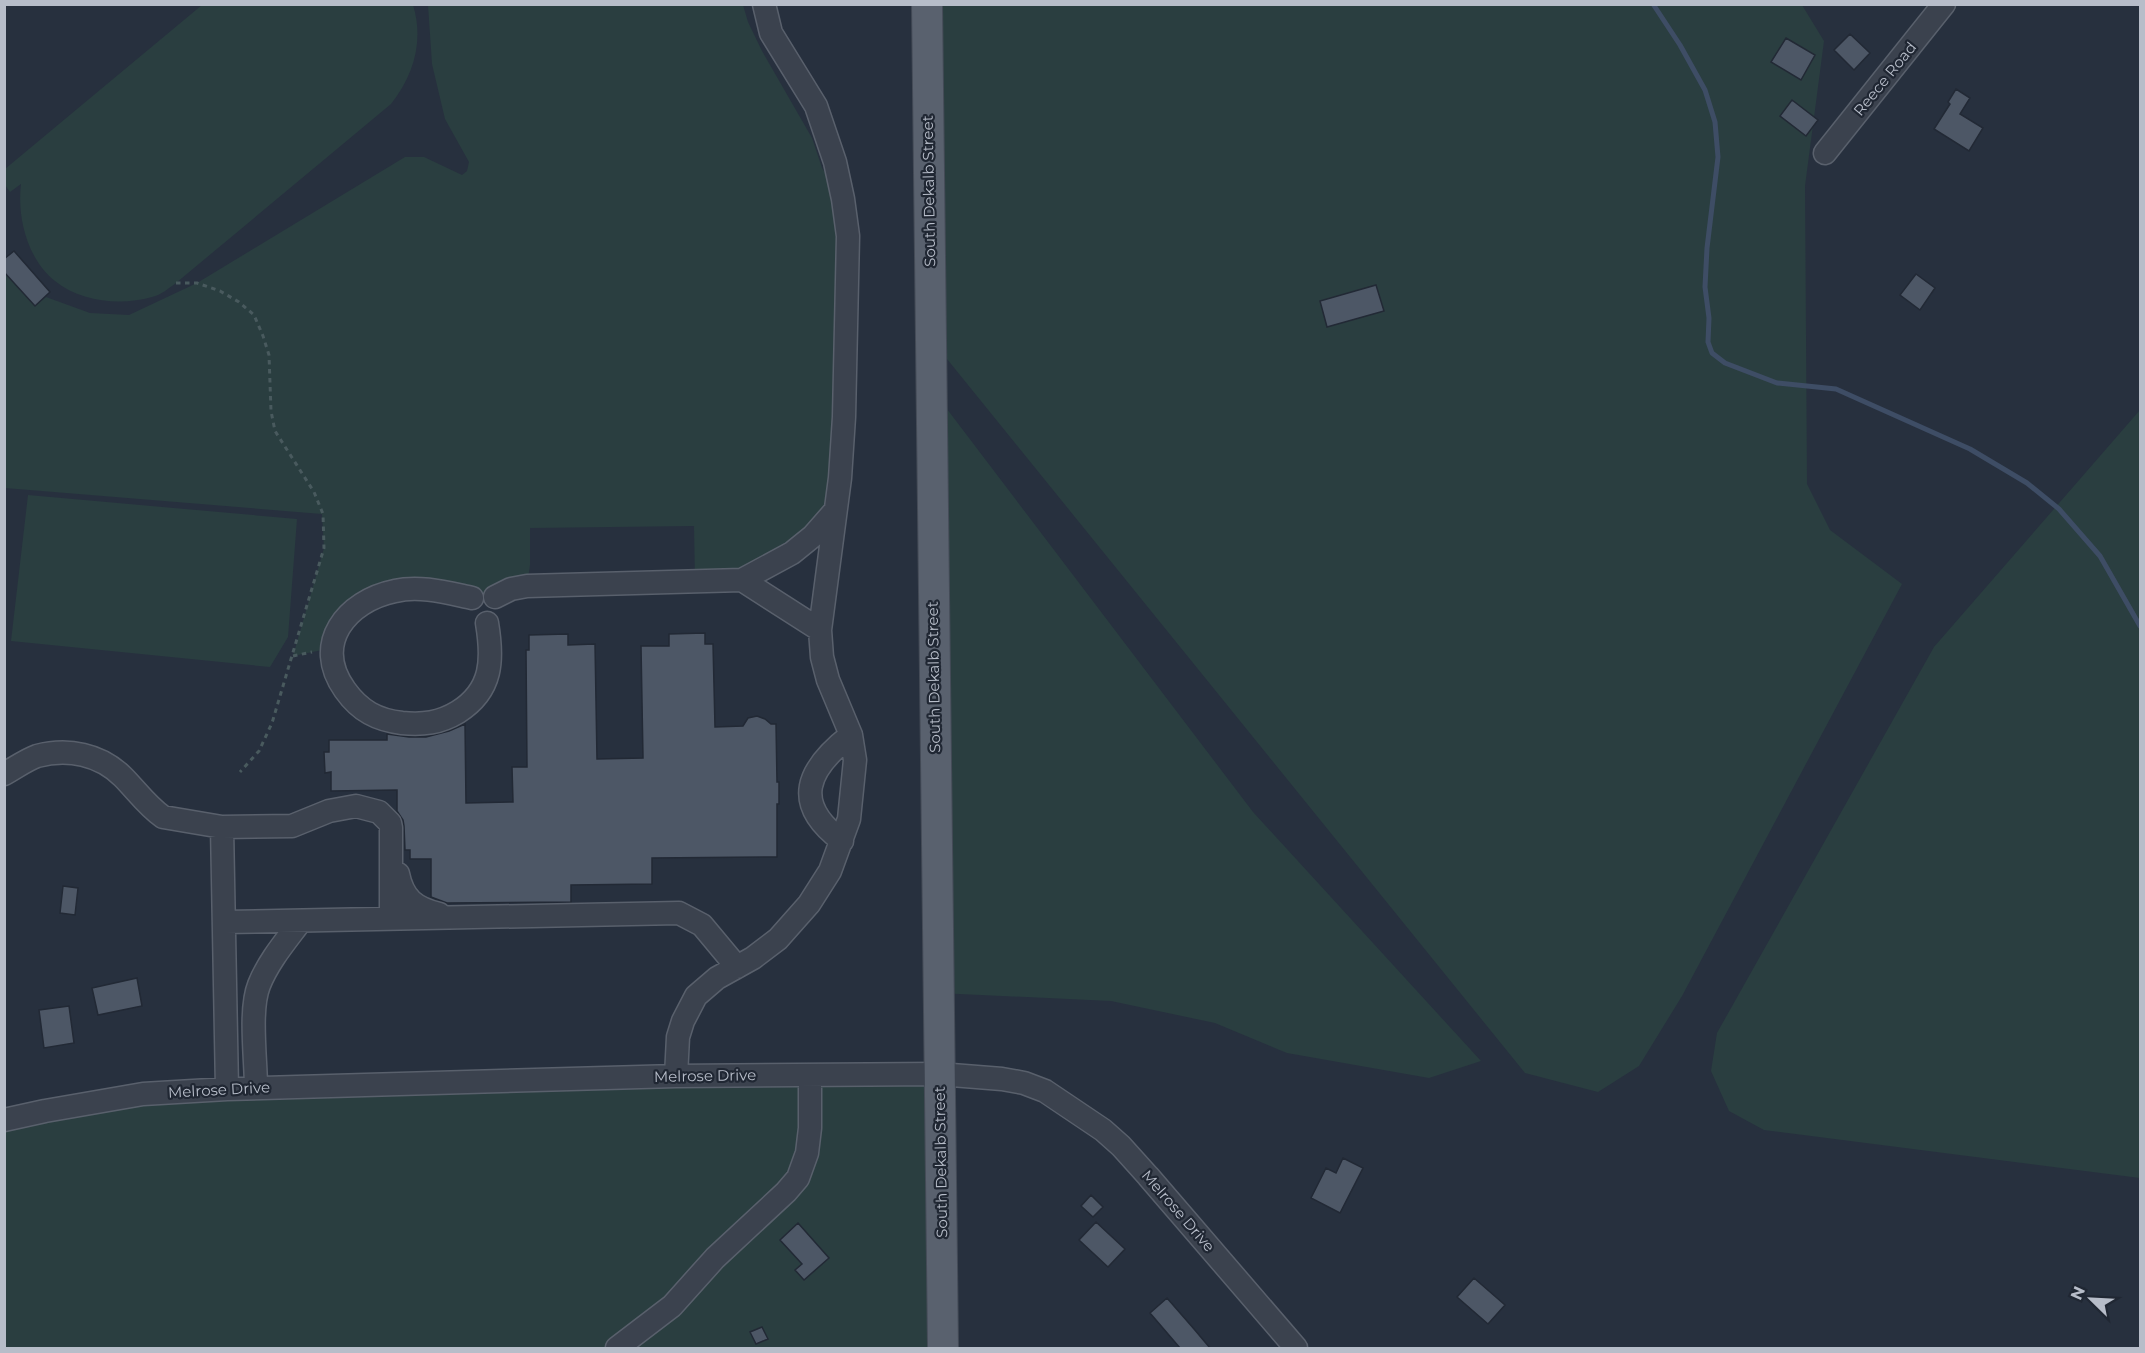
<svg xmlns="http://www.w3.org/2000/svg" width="2145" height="1353" font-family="Montserrat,sans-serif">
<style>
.green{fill:#2a3e40}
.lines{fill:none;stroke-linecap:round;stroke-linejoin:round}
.stream{stroke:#3e4d65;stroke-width:5}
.building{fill:#4d5766;stroke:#222935;stroke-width:1.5}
.minor-casing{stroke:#59606c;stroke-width:25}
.major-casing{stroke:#444b57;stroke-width:32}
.path{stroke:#495a5e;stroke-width:3;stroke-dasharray:4.5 4.5;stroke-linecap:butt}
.minor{stroke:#3b424e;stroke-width:22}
.major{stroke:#59616e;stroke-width:30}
.labels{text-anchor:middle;stroke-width:4.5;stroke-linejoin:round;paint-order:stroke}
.street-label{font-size:15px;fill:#b7bdc9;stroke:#202733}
</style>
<rect width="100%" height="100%" fill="#27303e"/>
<path class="green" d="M202 5H413C424 40 414 75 391 104L176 283C169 288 161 295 152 297 121 306 81 302 55 281 27 259 17 217 21 184L10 192 5 185V169Z
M428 5H743L748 22 762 51 812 138 822 168 843 199 834 512 742 580 695 581 694 526 530 528V565L527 586 478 594 377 597 332 648 293 656 324 548 322 514 5 488 4 272 35 306 46 297 90 313 129 315 197 283 405 157H424L462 175 467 171 469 162 445 119 432 64Z
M927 5H1802L1824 41 1805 186 1807 484 1830 530 1902 584 1682 996 1639 1066 1598 1092 1525 1073 930 338Z
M931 388 1253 812 1481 1061 1429 1078 1287 1053 1215 1023 1111 1001 938 993Z
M2140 410V1178L1764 1130 1729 1111 1711 1071 1717 1033 1934 647Z
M28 495 297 519 288 637 270 667 11 641Z
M939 1074 943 1348H5L4 1120 103 1102Z"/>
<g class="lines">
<path class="stream" d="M1653 4 1680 45 1705 90 1715 122 1718 157 1707 248 1705 287 1709 318 1708 342 1712 353 1725 363 1777 383 1836 389 1970 449 2027 483 2059 509 2100 556 2140 626"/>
</g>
<path class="building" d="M1850 34 1870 53 1854 70 1834 50Z
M1786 38 1815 55 1801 80 1771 62Z
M1956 89 1970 98 1960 114 1983 128 1969 151 1934 129 1950 104 1948 102Z
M1792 100 1818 120 1806 136 1780 116Z
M14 251 50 292 35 306 4 272V259Z
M1916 274 1935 288 1920 310 1900 295Z
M1376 285 1384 311 1327 327 1320 301Z
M705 633V644H713L715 727 743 726 748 718 757 716 765 719 771 724H776L777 782H779V804H777V857L652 858V884L571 885V902L447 903 431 897V859H410V850H405L404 826 403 820 397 811V790L331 791V772L325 773 324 752H329V740H387V734L409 737H426L449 731 465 724 466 803 513 802 512 767H527L526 650H529V635L568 634V645L595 644 597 759 643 758 641 646H669V634Z
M63 886 78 888 75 915 60 913Z
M137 978 142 1006 98 1015 92 988Z
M69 1006 74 1043 44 1048 39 1010Z
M1343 1158 1363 1168 1340 1213 1311 1198 1326 1168 1336 1173Z
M1091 1195 1103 1207 1093 1217 1081 1206Z
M1096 1222 1125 1249 1108 1267 1079 1240Z
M798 1223 829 1258 804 1280 795 1270 802 1264 780 1240Z
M1474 1278 1505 1305 1488 1324 1457 1297Z
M1167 1298 1194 1329 1210 1348H1180L1150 1313Z
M762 1327 768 1339 756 1344 750 1332Z"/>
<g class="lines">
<g class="minor-casing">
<path id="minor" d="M1825 153 1944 4
M742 580 820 630
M495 597 511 589 527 586 742 580 792 553 813 536 834 512
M472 598C448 593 420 585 395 591 346 601 312 644 345 690 360 711 377 720 402 723 423 725 440 723 458 712 493 690 493 659 487 623
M4 774C15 768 26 760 37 756 68 748 100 754 123 777 136 790 147 806 163 817L222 827 292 826 329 811 356 806 379 812 390 823 391 828V918
M222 827 227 1089
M842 841C791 803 807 769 851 735
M393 871 398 874C403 899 415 908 439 914
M225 922 679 913 702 925 737 967
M676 1076 678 1037 683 1021 696 996 717 978 753 958 778 939 809 904 830 871 849 819 855 760 851 735 828 680 822 657 820 630 840 478 844 417 848 236 843 199 835 162 816 106 771 33 764 4
M256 1088C256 1060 249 1010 259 985 268 962 285 942 300 922
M4 1120 45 1111 143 1094 227 1089 676 1076 939 1074 1002 1079 1024 1083 1045 1091 1103 1130 1121 1146 1148 1176 1296 1348
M617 1348 672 1306 715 1258 786 1192 798 1178 807 1153 810 1128V1075"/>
</g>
<g class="major-casing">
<path id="major" d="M927 4 943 1348"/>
</g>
<path class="path" d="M176 283H197L220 291 239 302 254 315 263 336 269 355 271 411 275 431 314 492 323 514 324 548 272 723 259 751 240 772
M293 656 312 652"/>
<use href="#minor" class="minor"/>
<use href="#major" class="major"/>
</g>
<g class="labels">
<g class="street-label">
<text transform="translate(1885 79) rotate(-51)" y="5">Reece Road</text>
<text transform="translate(929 191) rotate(-91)" y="5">South Dekalb Street</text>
<text transform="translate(934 677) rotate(-91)" y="5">South Dekalb Street</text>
<text transform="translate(705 1076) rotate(-1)" y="5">Melrose Drive</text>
<text transform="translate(219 1090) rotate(-3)" y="5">Melrose Drive</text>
<text transform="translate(941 1162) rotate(-91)" y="5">South Dekalb Street</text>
<text transform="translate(1178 1211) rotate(49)" y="5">Melrose Drive</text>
</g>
</g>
<rect width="2145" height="1353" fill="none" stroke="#b7bdc9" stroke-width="12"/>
<g transform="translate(2091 1299) rotate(294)" stroke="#202733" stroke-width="4.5" paint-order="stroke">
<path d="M0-4.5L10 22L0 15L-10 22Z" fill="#b7bdc9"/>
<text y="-9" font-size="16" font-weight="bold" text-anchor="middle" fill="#b7bdc9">N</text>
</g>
</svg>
